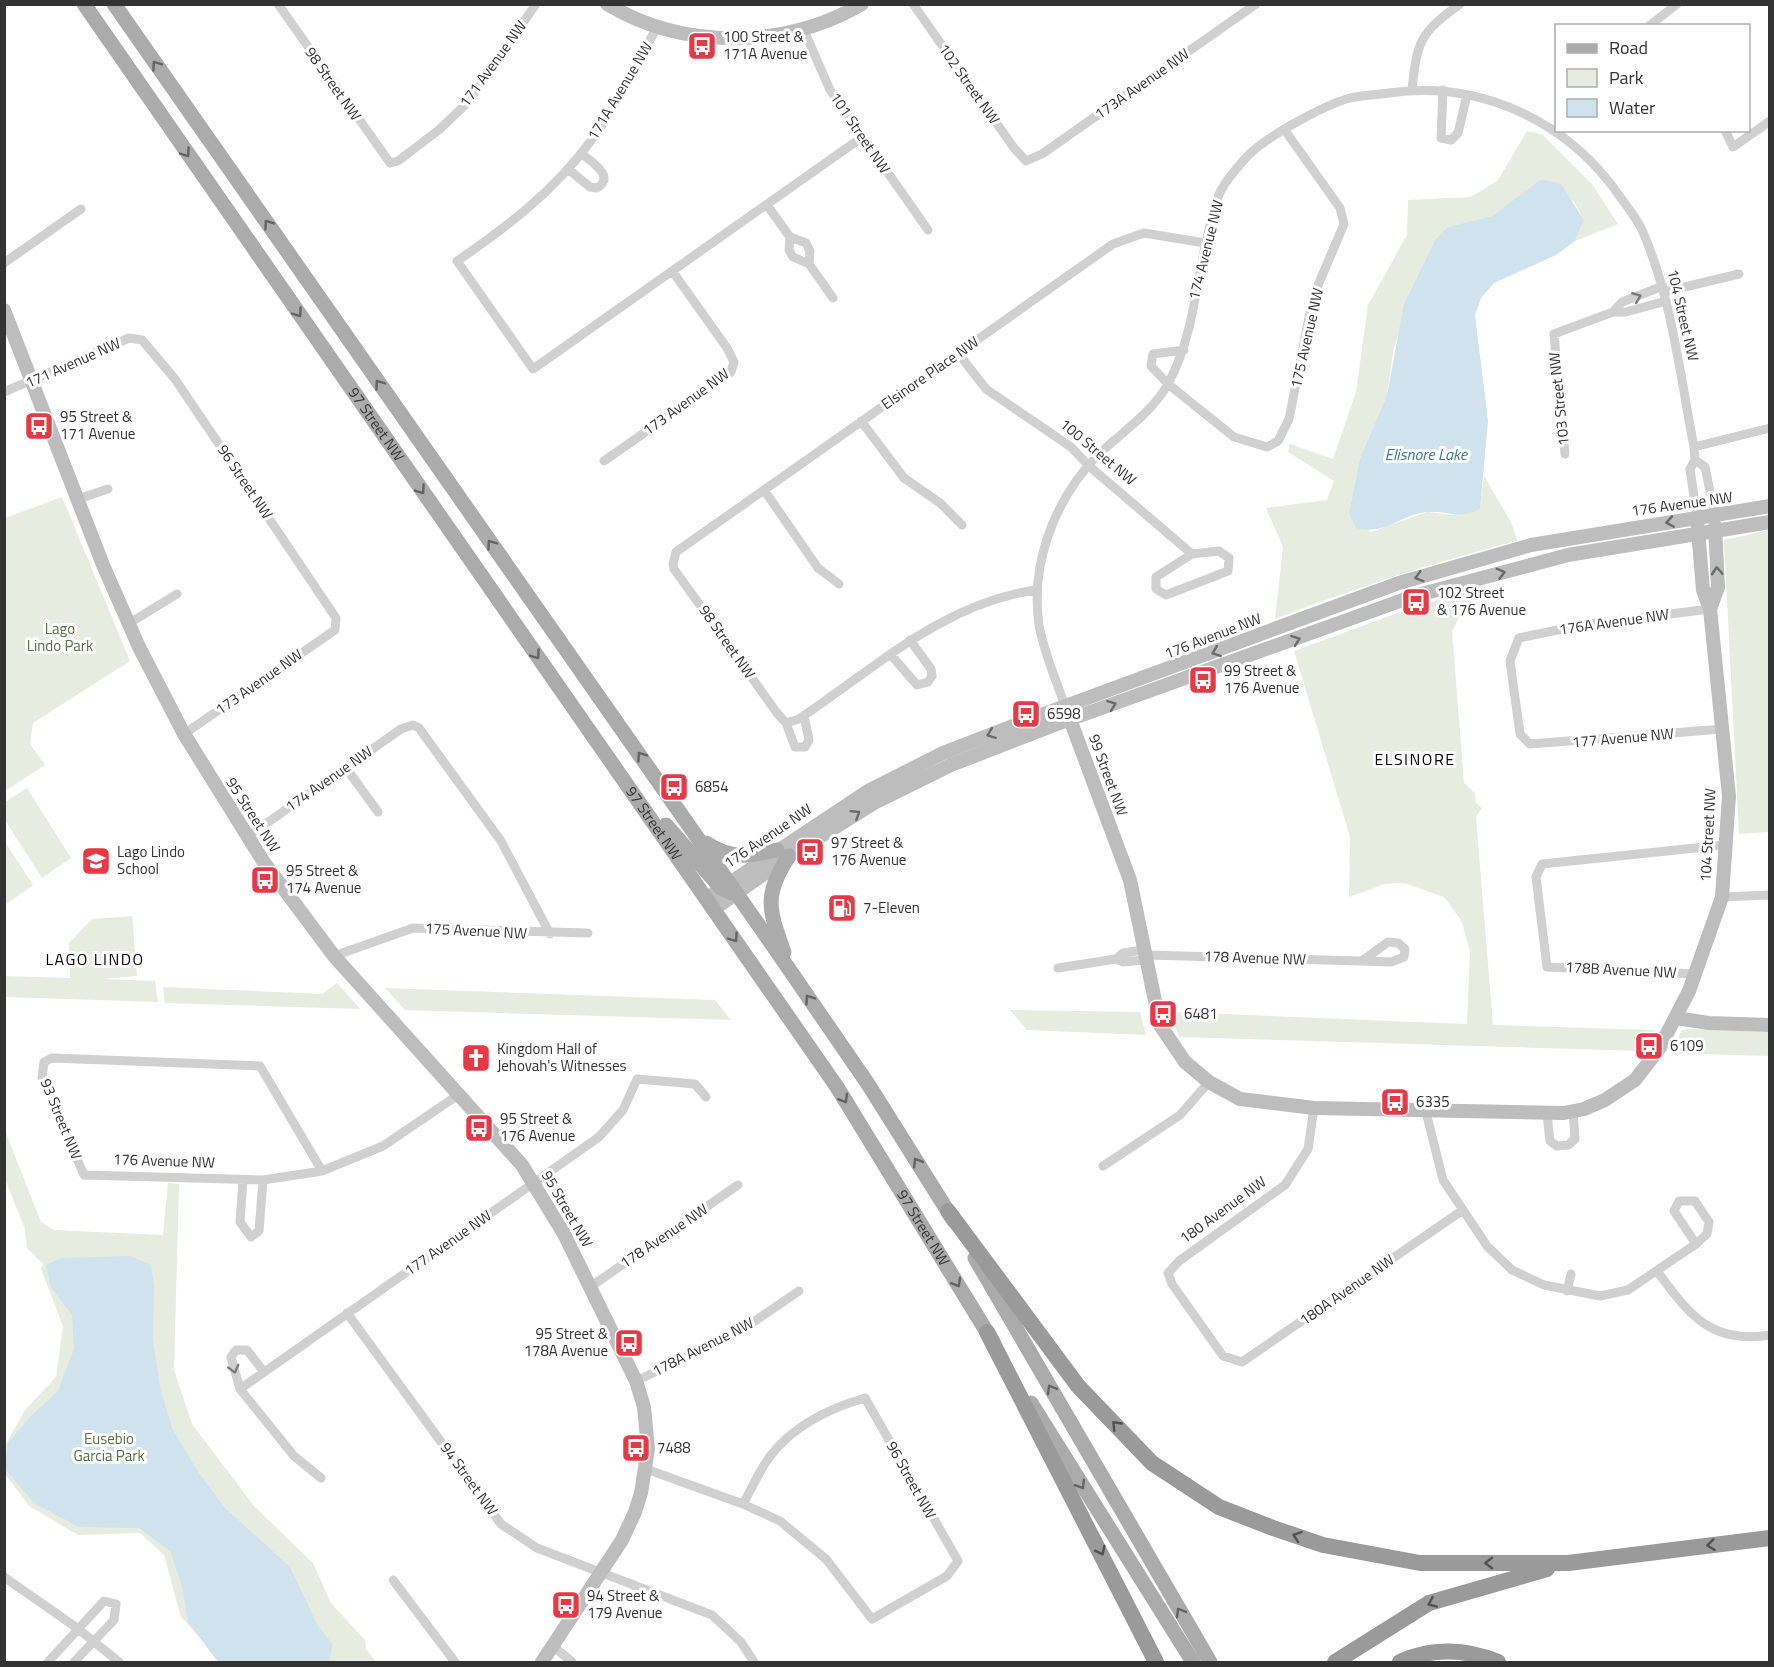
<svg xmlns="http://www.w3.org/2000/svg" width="1774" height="1667" font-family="'Titillium Web',sans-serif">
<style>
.green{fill:#e6ecdf}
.water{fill:#cfe2ee}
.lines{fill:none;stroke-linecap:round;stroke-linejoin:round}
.street{stroke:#d0d0d0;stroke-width:9}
.secondary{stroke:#bdbdbd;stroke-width:14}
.primary{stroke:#ababab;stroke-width:15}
.highway{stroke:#9a9a9a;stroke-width:16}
.oneway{stroke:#636363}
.oneway2{stroke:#7a7a7a}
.oneway3{stroke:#6a6a6a}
.oneway4{stroke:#525252}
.labels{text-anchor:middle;stroke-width:6;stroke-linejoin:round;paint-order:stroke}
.poi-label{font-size:15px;fill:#333;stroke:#fff;text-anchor:start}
.street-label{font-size:15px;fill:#333;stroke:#fff}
.park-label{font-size:15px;fill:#56703f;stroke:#fff}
.water-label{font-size:16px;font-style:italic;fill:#3f7597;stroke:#fff}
.neighbourhood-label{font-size:16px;letter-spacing:1.5px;fill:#000;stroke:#fff}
</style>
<rect width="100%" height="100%" fill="#fff"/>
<path class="green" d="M1527 131 1543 135 1592 184 1618 224 1575 241 1584 220 1574 202 1541 179 1492 216 1449 227 1436 239 1394 347 1387 395 1360 458 1349 513 1371 532 1427 512 1453 515 1480 508 1484 476 1512 524 1517 541C1434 562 1355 588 1275 619L1283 547 1266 508 1327 500 1334 481 1288 452 1290 444 1333 459 1356 392 1368 305 1407 235 1408 200 1471 197 1498 180Z
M62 497 130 661 33 723 30 744 45 765 5 791V518Z
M1769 530V832L1739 834 1724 540Z
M1475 589 1452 631 1464 783 1475 793 1476 803 1482 808 1476 817 1493 1025 1654 1030 1641 1051 1179 1037 1170 1012 1467 1024 1470 951 1461 920 1444 897 1407 884 1398 883 1385 884 1349 897 1350 837 1294 651 1411 608Z
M27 788 71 858 42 878 5 820V802Z
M5 842 33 885 5 905 4 904Z
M132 916 137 976 103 979 155 981 158 1002 5 997V976L70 978 69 943 92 919Z
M337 983 360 1009 165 1003 163 987 322 994Z
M385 988 715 1000 731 1020 405 1010Z
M1010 1010 1140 1012 1146 1035 1027 1030Z
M1689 1029 1769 1032V1056L1671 1053 1682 1030Z
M4 1128 41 1222 54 1230 163 1235 168 1183 179 1184 174 1370 192 1424 254 1506 313 1563 331 1603 365 1640 366 1649 376 1662H223L181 1617 164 1555 140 1533 78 1535 29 1506 5 1474V1446L25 1410 56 1377 63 1326 41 1269 43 1264 27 1248 25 1229 5 1179Z"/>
<path class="water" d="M1541 179 1561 184 1584 220 1575 241 1556 255 1494 283 1481 298 1475 315 1488 421 1480 509C1456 520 1453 511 1429 512 1402 513 1387 536 1356 528L1349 513 1360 458 1387 395 1404 304 1436 239 1448 227 1492 216Z
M130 1256 151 1265 154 1286 153 1340 160 1387 172 1428 198 1472 225 1508 290 1567 317 1624 333 1645 329 1662H218L188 1622 182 1586 170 1551 139 1528 79 1527 34 1503 5 1469 8 1443 30 1417 58 1391 74 1349 72 1315 51 1287 46 1265 62 1258Z"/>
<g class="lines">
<path class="street" d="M278 4 390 163 398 161 440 129 469 101 536 4
M913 4 1014 148 1026 161 1042 154 1256 4
M1649 26 1677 4
M657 27C636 66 617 106 590 142 554 191 507 227 457 261L533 369 861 138
M803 28 830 90 928 230
M1412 90C1417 41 1420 33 1460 4
M1443 90 1441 138 1451 140 1458 133 1467 95
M1725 130 1733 147 1770 121
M568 169 590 187 597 188C616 176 591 162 581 153
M767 205 790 237 806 243 810 251 809 264 833 298
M790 237 789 250 793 257 809 264
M4 263 81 209
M1664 292 1739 274
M1613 312 1622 302 1663 286
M1184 350 1153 354 1151 366 1168 384 1234 437 1267 447 1278 441 1289 419 1313 297 1344 224 1340 208 1284 129
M958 353 986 389 1071 447 1089 466 1192 554
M4 392 129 338 142 340 175 379 336 618 335 630 184 734
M861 421 904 478 940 503 962 525
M1694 447 1770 428
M1565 454 1554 334 1613 312H1626L1666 301
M1695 460 1705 467 1715 516
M604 461 731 372 734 362 727 348 673 272
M764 490 818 568 839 584
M78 499 108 489
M1219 551 1229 558 1228 571 1166 595 1156 589V577L1192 554Z
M1710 609 1582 625 1519 638 1510 661 1520 734 1530 744 1723 729
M128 624 177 594
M891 655 917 685 928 682 932 676 931 669 910 640
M1065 706C1056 680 1044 653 1039 625 1030 565 1054 501 1096 457 1121 432 1152 414 1169 382 1196 332 1196 272 1212 218 1215 208 1217 195 1223 187 1228 178 1236 169 1243 161 1259 140 1324 105 1350 98 1362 95 1376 95 1389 93 1481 80 1568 121 1621 198 1628 208 1637 219 1642 230 1672 298 1680 375 1694 447L1695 460 1690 469 1697 518
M786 723 777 713 674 569 673 564 676 552 1113 244 1144 233 1205 243
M786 723 799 719C874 669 943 603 1036 590
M786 723 795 747H805L809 740 804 716
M346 768 378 812
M247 837 401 729 413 725 419 728 501 841 550 934
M1722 897 1770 895
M334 956 413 928 588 933
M1116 959 1123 962 1143 960 1147 955
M1058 968 1116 959 1123 953 1143 950 1147 955 1362 961 1391 962 1404 957 1405 949 1398 943 1388 942 1362 961
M1696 974 1547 967 1536 877 1542 864 1724 845
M1314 1108 1308 1149 1285 1185 1179 1261 1168 1273 1172 1284 1223 1356 1242 1362 1463 1210
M1426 1112 1443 1180 1487 1246 1512 1270 1544 1285 1600 1296 1628 1290 1696 1244 1707 1234 1709 1222 1695 1201H1679L1674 1211 1696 1244
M1547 1114 1550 1141 1557 1146 1568 1145 1575 1139 1573 1111
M1103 1166 1180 1115 1209 1082
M322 1171 260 1066 52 1058 44 1062 42 1078 84 1175 263 1180 322 1171 383 1146 458 1095
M243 1180 240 1222 251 1237 259 1231 263 1180
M1657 1271C1688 1313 1710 1345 1770 1335
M590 1287 738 1185
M1567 1291 1571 1274
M347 1313 501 1524 537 1548 712 1615 741 1642 754 1662
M264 1372 247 1350H236L231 1357 240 1389 294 1456 321 1478
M636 1381 737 1333 799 1291
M240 1389 599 1137 623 1110 637 1079 695 1084 706 1097
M646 1469 743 1504 780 1521 826 1559 872 1619 947 1576 958 1561 865 1398C830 1408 794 1426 771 1455 760 1469 752 1488 743 1504
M4 1577 77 1628 119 1662
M393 1580 455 1662
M553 1646 572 1662
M48 1662 104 1601 116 1604 114 1620 74 1662"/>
<path class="secondary" d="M607 4C683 50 785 49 862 4
M4 310 103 565 139 647 184 734 263 861 334 956 522 1165 564 1234 636 1381 644 1407 648 1449 641 1493 635 1512 622 1540 542 1662
M1710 609 1718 587 1715 526
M1065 706 1130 880 1160 1025 1185 1062 1209 1082 1240 1099 1314 1108 1564 1113 1584 1109 1605 1100 1635 1080 1659 1049 1689 991 1722 897 1729 796 1710 609 1703 590 1697 518
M707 898 868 791 943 753 1052 711 1399 583 1531 545 1770 506
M714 909 789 856 874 803 951 765 1057 724 1414 596 1568 555 1770 522
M1675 1018 1709 1023 1770 1025"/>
<g class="primary">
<path id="s1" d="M84 4 837 1087 993 1342"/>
<path d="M114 4 769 940 868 1084 954 1221"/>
<path d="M666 825 721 888 732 893"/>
<path d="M706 843C731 860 750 856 777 850"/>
<path d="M784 952C769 910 763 895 789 856"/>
<path d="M975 1258 1210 1662"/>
<path d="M1031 1403 1193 1662"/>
</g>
<path class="highway" d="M948 1211 1078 1386 1152 1463 1219 1507 1273 1528 1323 1545 1420 1563H1568L1770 1538
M987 1332 1156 1662
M1335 1662 1429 1603 1547 1569
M1400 1662C1431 1647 1467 1649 1498 1662"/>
</g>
<defs><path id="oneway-chevron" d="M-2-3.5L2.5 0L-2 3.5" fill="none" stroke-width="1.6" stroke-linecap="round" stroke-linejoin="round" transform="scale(1.5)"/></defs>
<g class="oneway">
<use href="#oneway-chevron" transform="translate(156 65) rotate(-125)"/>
<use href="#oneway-chevron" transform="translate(186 153) rotate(55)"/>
<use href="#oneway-chevron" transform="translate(268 224) rotate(-125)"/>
<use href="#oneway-chevron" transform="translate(298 313) rotate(55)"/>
<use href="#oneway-chevron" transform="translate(379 384) rotate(-125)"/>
<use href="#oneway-chevron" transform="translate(421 490) rotate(55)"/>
<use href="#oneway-chevron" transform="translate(491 544) rotate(-125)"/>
<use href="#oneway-chevron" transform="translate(536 655) rotate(55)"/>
<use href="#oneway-chevron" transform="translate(641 756) rotate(-125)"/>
<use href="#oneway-chevron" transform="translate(734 938) rotate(55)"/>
<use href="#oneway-chevron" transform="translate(809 999) rotate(-125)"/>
<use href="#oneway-chevron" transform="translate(844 1099) rotate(59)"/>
<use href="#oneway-chevron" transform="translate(917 1162) rotate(-122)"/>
<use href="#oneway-chevron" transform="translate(957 1283) rotate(59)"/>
<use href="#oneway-chevron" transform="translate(1051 1389) rotate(-120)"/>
<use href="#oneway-chevron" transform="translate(1081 1485) rotate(58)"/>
<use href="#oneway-chevron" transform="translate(1180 1612) rotate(-120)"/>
</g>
<g class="oneway2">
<use href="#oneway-chevron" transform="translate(1637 297) rotate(-22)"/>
<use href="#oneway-chevron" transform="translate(234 1369) rotate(75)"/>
</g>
<g class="oneway3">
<use href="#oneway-chevron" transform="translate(1670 522) rotate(171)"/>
<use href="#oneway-chevron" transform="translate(1717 571) rotate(-93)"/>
<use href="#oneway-chevron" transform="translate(1501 573) rotate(-15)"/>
<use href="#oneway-chevron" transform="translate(1419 577) rotate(164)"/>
<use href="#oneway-chevron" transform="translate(1296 640) rotate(-20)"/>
<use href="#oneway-chevron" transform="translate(1216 652) rotate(159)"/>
<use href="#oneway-chevron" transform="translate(1112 705) rotate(-20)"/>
<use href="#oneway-chevron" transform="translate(991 734) rotate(159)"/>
<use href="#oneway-chevron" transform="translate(856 814) rotate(-32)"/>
</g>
<g class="oneway4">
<use href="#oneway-chevron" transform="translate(1116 1425) rotate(-134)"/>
<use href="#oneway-chevron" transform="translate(1297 1536) rotate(-161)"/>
<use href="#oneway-chevron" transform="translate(1711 1545) rotate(173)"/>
<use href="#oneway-chevron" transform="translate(1101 1551) rotate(63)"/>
<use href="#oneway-chevron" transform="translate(1489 1563) rotate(180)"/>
<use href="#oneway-chevron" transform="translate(1432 1603) rotate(157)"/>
</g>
<defs>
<g id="bus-square" transform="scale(1.5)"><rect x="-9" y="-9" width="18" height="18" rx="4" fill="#e63946" stroke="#fff"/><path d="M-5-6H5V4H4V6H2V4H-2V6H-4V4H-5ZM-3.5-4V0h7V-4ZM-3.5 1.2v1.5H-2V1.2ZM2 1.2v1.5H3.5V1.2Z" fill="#fff"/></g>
<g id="school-square" transform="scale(1.5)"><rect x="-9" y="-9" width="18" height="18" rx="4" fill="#e63946" stroke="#fff"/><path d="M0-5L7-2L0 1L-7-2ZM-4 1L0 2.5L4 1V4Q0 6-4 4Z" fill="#fff"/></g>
<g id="fuel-square" transform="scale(1.5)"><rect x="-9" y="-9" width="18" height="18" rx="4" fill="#e63946" stroke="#fff"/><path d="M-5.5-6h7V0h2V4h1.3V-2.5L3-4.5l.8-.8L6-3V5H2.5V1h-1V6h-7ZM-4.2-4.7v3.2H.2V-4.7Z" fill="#fff"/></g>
<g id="church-square" transform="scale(1.5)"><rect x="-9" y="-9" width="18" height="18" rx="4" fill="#e63946" stroke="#fff"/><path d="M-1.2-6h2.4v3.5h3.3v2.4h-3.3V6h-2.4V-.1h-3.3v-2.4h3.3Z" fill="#fff"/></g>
</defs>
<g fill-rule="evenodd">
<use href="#bus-square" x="702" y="46"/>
<use href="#bus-square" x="39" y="426"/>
<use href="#bus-square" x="1416" y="602"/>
<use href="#bus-square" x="1203" y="680"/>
<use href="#bus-square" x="1026" y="714"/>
<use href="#bus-square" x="674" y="787"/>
<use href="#bus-square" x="810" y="852"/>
<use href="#school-square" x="96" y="861"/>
<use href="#bus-square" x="265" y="880"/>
<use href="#fuel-square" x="842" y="908"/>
<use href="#bus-square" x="1163" y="1014"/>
<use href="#bus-square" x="1649" y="1046"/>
<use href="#church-square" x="476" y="1058"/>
<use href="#bus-square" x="1395" y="1102"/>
<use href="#bus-square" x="479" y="1128"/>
<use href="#bus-square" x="629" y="1343"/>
<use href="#bus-square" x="636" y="1448"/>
<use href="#bus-square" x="566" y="1605"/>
</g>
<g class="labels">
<g class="poi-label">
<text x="723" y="42">100 Street &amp;<tspan x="723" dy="17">171A Avenue</tspan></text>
<text x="60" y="422">95 Street &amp;<tspan x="60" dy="17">171 Avenue</tspan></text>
<text x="1437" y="598">102 Street<tspan x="1437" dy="17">&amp; 176 Avenue</tspan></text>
<text x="1224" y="676">99 Street &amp;<tspan x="1224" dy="17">176 Avenue</tspan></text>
<text x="1047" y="719">6598</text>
<text x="695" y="792">6854</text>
<text x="831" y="848">97 Street &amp;<tspan x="831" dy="17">176 Avenue</tspan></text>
<text x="117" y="857">Lago Lindo<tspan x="117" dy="17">School</tspan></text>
<text x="286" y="876">95 Street &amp;<tspan x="286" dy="17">174 Avenue</tspan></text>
<text x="863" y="913">7-Eleven</text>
<text x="1184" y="1019">6481</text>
<text x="1670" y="1051">6109</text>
<text x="497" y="1054">Kingdom Hall of<tspan x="497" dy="17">Jehovah's Witnesses</tspan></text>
<text x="1416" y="1107">6335</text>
<text x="500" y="1124">95 Street &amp;<tspan x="500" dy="17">176 Avenue</tspan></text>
<text x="608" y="1339" text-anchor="end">95 Street &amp;<tspan x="608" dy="17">178A Avenue</tspan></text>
<text x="657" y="1453">7488</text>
<text x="587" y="1601">94 Street &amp;<tspan x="587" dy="17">179 Avenue</tspan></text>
</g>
<g class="street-label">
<text transform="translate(493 64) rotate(-54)" y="5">171 Avenue NW</text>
<text transform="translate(333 84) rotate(55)" y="5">98 Street NW</text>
<text transform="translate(969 84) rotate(55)" y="5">102 Street NW</text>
<text transform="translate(1142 84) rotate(-35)" y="5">173A Avenue NW</text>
<text transform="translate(620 91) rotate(-59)" y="5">171A Avenue NW</text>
<text transform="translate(860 133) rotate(56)" y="5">101 Street NW</text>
<text transform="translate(1206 250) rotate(-76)" y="5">174 Avenue NW</text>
<text transform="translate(1683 315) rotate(77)" y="5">104 Street NW</text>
<text transform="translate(1307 338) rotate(-77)" y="5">175 Avenue NW</text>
<text transform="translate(73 363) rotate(-24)" y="5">171 Avenue NW</text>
<text transform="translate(930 373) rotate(-35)" y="5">Elsinore Place NW</text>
<text transform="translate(1559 399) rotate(-96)" y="5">103 Street NW</text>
<text transform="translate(686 402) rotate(-36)" y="5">173 Avenue NW</text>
<text dy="5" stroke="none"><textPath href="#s1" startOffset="512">97 Street NW</textPath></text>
<text transform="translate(1098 452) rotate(40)" y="5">100 Street NW</text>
<text transform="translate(245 482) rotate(56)" y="5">96 Street NW</text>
<text transform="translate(1682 504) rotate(-8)" y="5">176 Avenue NW</text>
<text transform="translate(1614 622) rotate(-8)" y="5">176A Avenue NW</text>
<text transform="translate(1213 636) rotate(-21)" y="5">176 Avenue NW</text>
<text transform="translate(727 642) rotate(55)" y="5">98 Street NW</text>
<text transform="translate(259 682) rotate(-35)" y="5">173 Avenue NW</text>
<text transform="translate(1623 738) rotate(-5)" y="5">177 Avenue NW</text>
<text transform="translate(1108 775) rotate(70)" y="5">99 Street NW</text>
<text transform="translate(329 779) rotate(-35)" y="5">174 Avenue NW</text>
<text transform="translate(253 815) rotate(57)" y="5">95 Street NW</text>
<text dy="5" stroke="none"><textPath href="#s1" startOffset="998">97 Street NW</textPath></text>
<text transform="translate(1708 835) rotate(-87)" y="5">104 Street NW</text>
<text transform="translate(768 836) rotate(-34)" y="5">176 Avenue NW</text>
<text transform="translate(476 931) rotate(3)" y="5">175 Avenue NW</text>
<text transform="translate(1255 958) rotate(2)" y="5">178 Avenue NW</text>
<text transform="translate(1621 970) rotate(3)" y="5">178B Avenue NW</text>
<text transform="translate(61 1119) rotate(68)" y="5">93 Street NW</text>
<text transform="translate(164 1161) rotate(2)" y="5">176 Avenue NW</text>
<text transform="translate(567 1209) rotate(60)" y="5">95 Street NW</text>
<text transform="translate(1223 1210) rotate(-36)" y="5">180 Avenue NW</text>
<text dy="5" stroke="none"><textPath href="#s1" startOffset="1484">97 Street NW</textPath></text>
<text transform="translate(664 1236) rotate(-34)" y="5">178 Avenue NW</text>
<text transform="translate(448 1243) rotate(-35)" y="5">177 Avenue NW</text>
<text transform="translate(1347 1290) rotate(-35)" y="5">180A Avenue NW</text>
<text transform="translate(703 1347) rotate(-27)" y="5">178A Avenue NW</text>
<text transform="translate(469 1479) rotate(54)" y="5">94 Street NW</text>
<text transform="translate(911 1480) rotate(61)" y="5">96 Street NW</text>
</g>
<g class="park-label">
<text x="60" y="634">Lago<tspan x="60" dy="17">Lindo Park</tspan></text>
<text x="109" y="1444">Eusebio<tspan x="109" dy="17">Garcia Park</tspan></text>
</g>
<g class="water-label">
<text x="1426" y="460">Elisnore Lake</text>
</g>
<g class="neighbourhood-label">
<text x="1415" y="765">ELSINORE</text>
<text x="95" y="965">LAGO LINDO</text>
</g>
</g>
<rect width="1774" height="1667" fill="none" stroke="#333333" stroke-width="12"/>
<rect x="1555" y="24" width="195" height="108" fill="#ffffff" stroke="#adadad" stroke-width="1.5"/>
<rect x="1567" y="44" width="30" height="9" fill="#ababab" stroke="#adadad" stroke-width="1.5"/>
<text x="1609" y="54" font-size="18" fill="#333333">Road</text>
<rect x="1567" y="69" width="30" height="18" fill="#e6ecdf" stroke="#adadad" stroke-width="1.5"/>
<text x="1609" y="84" font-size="18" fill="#333333">Park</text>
<rect x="1567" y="99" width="30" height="18" fill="#cfe2ee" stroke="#adadad" stroke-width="1.5"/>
<text x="1609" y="114" font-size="18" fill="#333333">Water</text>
</svg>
